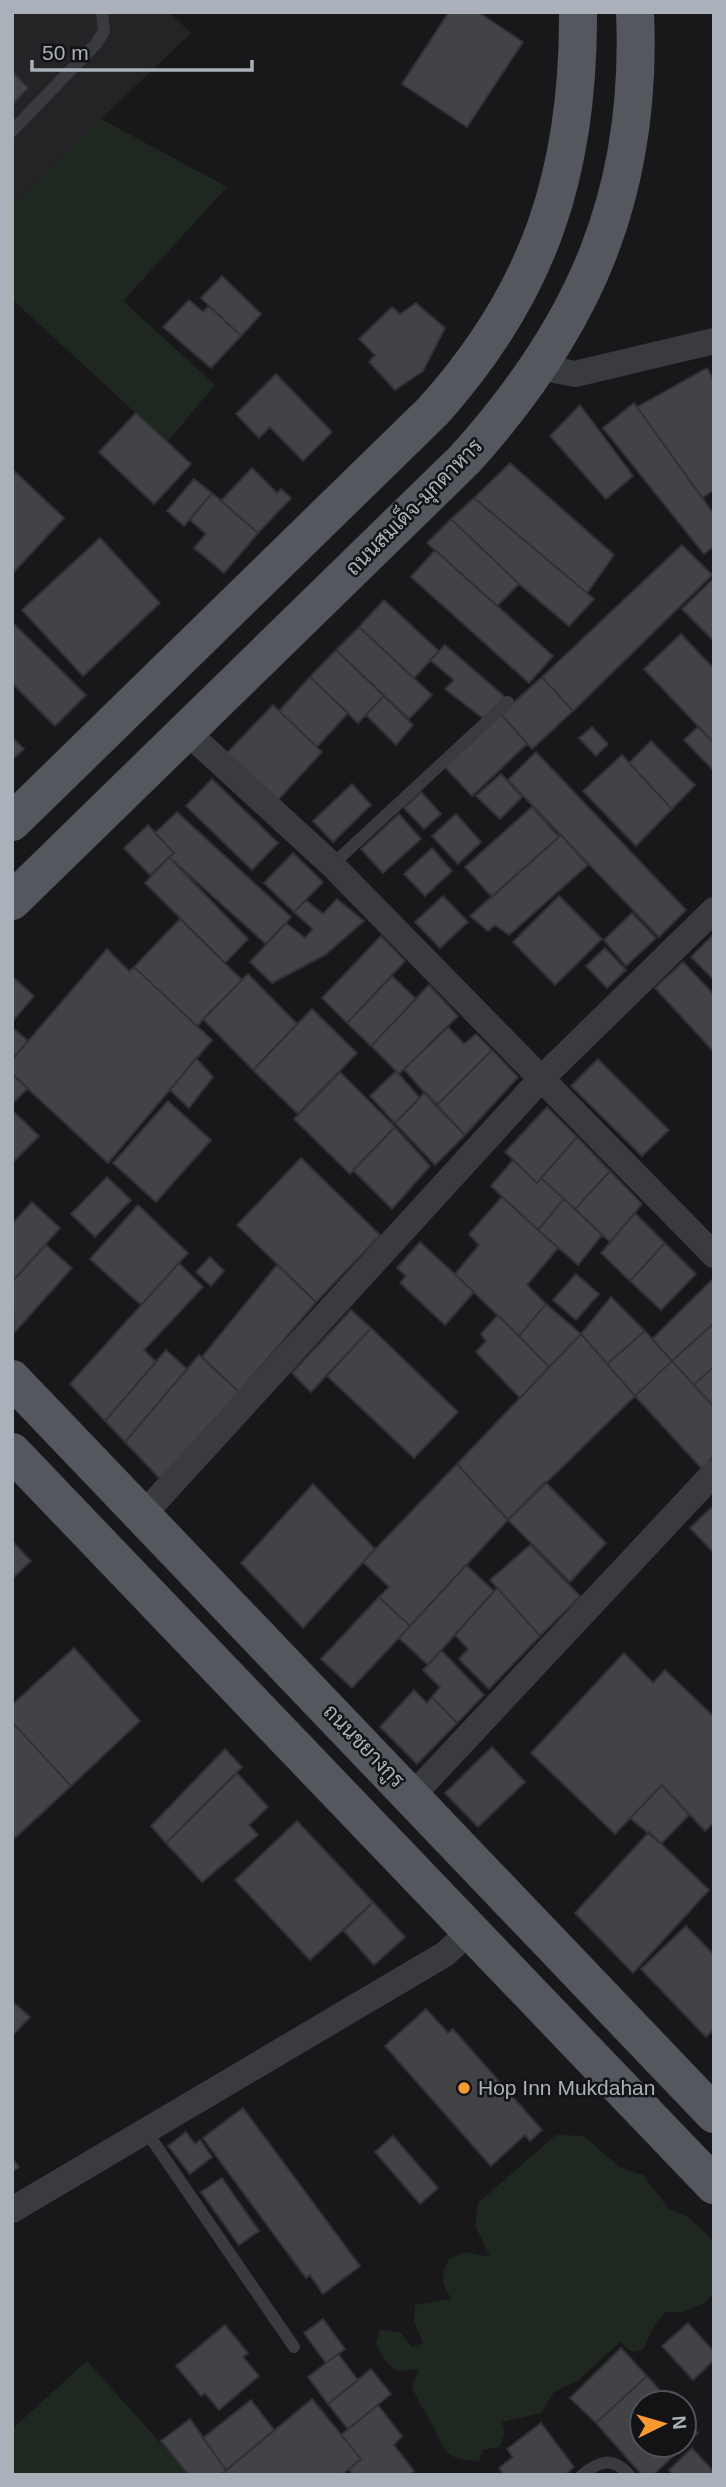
<svg xmlns="http://www.w3.org/2000/svg" width="726" height="2487" font-family="Arial,Sarabun,sans-serif">
<style>
.built{fill:#242427}
.green{fill:#1f2820}
.building{fill:#424347;stroke:#323236;stroke-width:2}
.lines{fill:none;stroke-linecap:round;stroke-linejoin:round}
.lane{stroke:#393b3f;stroke-width:12}
.street{stroke:#393b3f;stroke-width:26}
.primary{stroke:#54585e;stroke-width:38}
.poi-dot{fill:#f99a31;stroke:#131315;stroke-width:2.5}
.labels{text-anchor:middle;stroke-width:5;stroke-linejoin:round;paint-order:stroke}
.street-label{font-size:21px;fill:#aab1ba;stroke:#131315}
.poi-label{font-size:21px;fill:#aab1ba;stroke:#131315;text-anchor:start}
</style>
<rect width="100%" height="100%" fill="#18181a"/>
<path class="built" d="M12 12H169L191 33 12 204Z"/>
<path class="green" d="M101 119 227 187 123 301 215 385 167 442 12 299V204Z
M556 2135 583 2136 621 2168 643 2175 669 2209 688 2217 707 2234 714 2245V2292L706 2302 683 2312H665L654 2326 643 2350 632 2352 620 2342 577 2381 554 2392 541 2413 502 2422 505 2434 499 2447 483 2450 479 2461C439 2461 445 2444 428 2417 422 2407 417 2399 412 2387L419 2369 398 2371 386 2362 376 2344 380 2329 401 2333 412 2347 423 2343 414 2322 415 2305 452 2299C441 2285 440 2275 449 2259L465 2252 490 2257 475 2225 478 2203Z
M87 2361 189 2475H12V2429Z"/>
<path class="building" d="M449 12H478L523 42 467 127 402 84Z
M12 71 28 88 12 105Z
M222 276 261 314 241 336 201 298Z
M189 300 203 312 209 306 241 336 211 368 163 327Z
M416 303 445 328 423 371 395 390 369 362 375 355 359 339 392 307 400 314Z
M707 368 714 381V490L702 498 637 407Z
M276 374 332 432 303 461 270 427 259 438 236 414Z
M634 403 714 514V546L704 554 603 428Z
M580 405 633 476 606 499 550 436Z
M136 413 191 464 154 504 99 452Z
M510 463 614 555 587 593 474 498Z
M252 468 277 493 281 489 291 498 258 533 221 501Z
M12 469 64 518 12 574Z
M194 479 212 493 184 526 167 511Z
M212 493 258 533 224 573 194 548 206 534 190 520Z
M474 498 594 599 569 626 519 584 451 519Z
M451 519 519 584 497 606 427 543Z
M100 538 160 603 83 676 22 610Z
M682 545 712 575 573 711 542 677Z
M435 550 553 656 529 683 411 577Z
M714 578V641L682 609Z
M384 600 439 651 414 678 359 627Z
M12 622 86 695 55 726 12 683Z
M359 627 432 695 409 719 336 650Z
M681 634 714 669V743L644 669Z
M445 645 505 697 484 719 445 689 454 680 430 660Z
M336 650 384 696 358 723 310 677Z
M310 677 348 713 317 747 279 711Z
M542 677 573 711 532 749 501 714Z
M384 696 413 725 396 745 366 715Z
M273 705 322 752 277 801 227 753Z
M501 714 527 744 472 796 444 766Z
M592 727 608 744 596 756 579 738Z
M698 727 714 743V771L684 740Z
M12 737 24 749 12 760Z
M651 741 695 785 672 809 629 763Z
M536 752 686 910 659 937 508 780Z
M622 755 672 809 636 846 583 791Z
M501 774 522 797 500 819 476 796Z
M212 779 278 843 252 870 186 806Z
M352 784 371 805 333 842 313 821Z
M421 792 441 814 424 829 404 808Z
M532 807 559 837 492 897 465 867Z
M177 812 291 917 266 944 169 857 174 853 155 833Z
M399 814 421 839 383 873 361 849Z
M456 814 481 842 458 864 432 836Z
M148 825 174 853 150 875 124 848Z
M561 835 588 865 509 935 495 925 488 931 470 916Z
M432 848 452 871 425 896 404 874Z
M293 853 323 882 294 912 264 883Z
M169 857 248 939 225 963 145 883Z
M443 896 468 922 440 948 415 922Z
M559 896 602 939 555 985 513 942Z
M337 899 364 921 325 955 272 983 250 962 286 923 305 938 313 929 294 912 306 900 323 914Z
M632 913 656 938 626 966 604 940Z
M180 919 242 980 197 1026 134 967Z
M714 934V980L691 957Z
M381 936 405 961 347 1023 322 998Z
M605 948 626 970 607 988 586 966Z
M107 949 129 971 134 967 212 1040 108 1163 12 1074V1060Z
M683 962 714 995V1052L655 988Z
M248 974 297 1024 253 1070 203 1019Z
M12 976 34 996 12 1022Z
M392 976 416 999 371 1046 347 1023Z
M429 985 458 1016 399 1074 371 1046Z
M312 1009 357 1053 298 1114 253 1070Z
M12 1027 28 1041 12 1060Z
M448 1027 464 1044 476 1034 492 1050 436 1106 404 1069Z
M492 1050 518 1077 465 1135 436 1106Z
M196 1058 213 1077 189 1108 170 1090Z
M598 1059 669 1130 642 1156 571 1086Z
M396 1071 420 1098 395 1123 370 1096Z
M340 1072 395 1127 350 1174 294 1119Z
M12 1074 28 1088 12 1104Z
M425 1092 465 1135 435 1165 395 1123Z
M168 1101 211 1140 156 1202 113 1163Z
M547 1107 577 1137 537 1183 505 1152Z
M12 1110 39 1136 12 1163Z
M395 1127 430 1166 392 1209 353 1170Z
M577 1137 610 1171 575 1209 541 1178Z
M301 1158 380 1235 316 1302 237 1225Z
M513 1160 537 1183 541 1178 564 1199 538 1230 491 1186Z
M610 1171 642 1204 610 1242 575 1209Z
M107 1177 131 1200 95 1237 71 1214Z
M502 1197 558 1248 527 1285 546 1304 519 1336 455 1274 479 1245 469 1234Z
M564 1199 602 1235 578 1265 538 1230Z
M32 1202 60 1228 12 1282V1224Z
M138 1205 188 1253 141 1305 90 1259Z
M635 1213 665 1243 630 1281 601 1253Z
M420 1242 474 1292 445 1325 400 1283 406 1276 397 1268Z
M665 1243 696 1274 661 1310 630 1281Z
M46 1245 72 1268 14 1333 12 1282Z
M210 1257 224 1271 211 1286 196 1272Z
M179 1263 203 1287 144 1350 156 1362 105 1421 70 1384Z
M277 1265 316 1302 239 1392 202 1357Z
M576 1274 599 1294 576 1320 553 1300Z
M714 1278V1323L672 1361 652 1339Z
M611 1297 645 1331 607 1364 581 1334Z
M546 1304 581 1334 549 1367 519 1336Z
M351 1310 371 1328 311 1392 292 1373Z
M498 1315 549 1367 520 1398 476 1352 486 1341 481 1334Z
M714 1323V1366L694 1385 672 1361Z
M371 1328 458 1412 414 1458 327 1376Z
M645 1331 672 1361 635 1396 607 1364Z
M581 1334 635 1396 508 1520 457 1464Z
M166 1350 187 1369 125 1442 105 1421Z
M199 1355 239 1392 162 1481 125 1442Z
M672 1361 714 1407V1456L702 1469 635 1396Z
M714 1366V1407L694 1385Z
M457 1464 508 1520 410 1626 379 1597 389 1587 363 1562Z
M545 1482 606 1543 570 1582 508 1520Z
M313 1484 375 1549 303 1628 241 1563Z
M714 1505V1553L690 1528Z
M12 1541 31 1561 12 1579Z
M530 1545 580 1596 540 1636 490 1580Z
M466 1565 494 1591 428 1665 399 1638Z
M497 1588 540 1636 489 1689 459 1659 468 1649 455 1635Z
M379 1597 410 1626 352 1688 321 1659Z
M74 1648 140 1721 71 1786 12 1722V1705Z
M441 1650 484 1695 457 1723 432 1697 440 1687 423 1670Z
M624 1653 653 1683 665 1670 714 1717V1822L705 1831 662 1785 615 1834 531 1753Z
M414 1690 427 1703 432 1697 457 1723 417 1764 380 1727Z
M12 1722 71 1786 15 1838 12 1834Z
M492 1747 525 1782 478 1827 445 1793Z
M225 1749 242 1767 166 1843 151 1826Z
M237 1773 268 1807 249 1825 258 1835 202 1882 166 1843Z
M662 1785 689 1815 661 1844 630 1818Z
M297 1821 373 1902 310 1960 235 1880Z
M649 1832 709 1890 633 1973 575 1913Z
M373 1902 405 1937 374 1965 344 1931Z
M686 1926 714 1955V2029L706 2037 641 1969Z
M12 2001 30 2017 12 2036Z
M426 2009 448 2033 453 2029 542 2130 530 2141 525 2135 491 2166 385 2046Z
M243 2108 360 2266 323 2294 310 2275 306 2278 203 2138Z
M186 2132 195 2144 200 2140 212 2157 190 2174 168 2146Z
M393 2136 438 2188 420 2204 375 2152Z
M12 2158 19 2167 12 2172Z
M222 2178 259 2231 239 2245 201 2192Z
M323 2319 345 2349 326 2363 304 2333Z
M688 2323 714 2352V2360L693 2380 662 2346Z
M225 2325 248 2353 243 2357 259 2376 219 2410 205 2393 201 2396 176 2366Z
M621 2348 647 2376 596 2423 570 2398Z
M338 2354 358 2380 328 2404 308 2377Z
M371 2369 391 2394 348 2429 328 2404Z
M647 2376 671 2403H642V2445H684V2418L698 2433 653 2475H642L596 2423Z
M312 2399 361 2459 342 2475H221Z
M251 2400 274 2430 226 2470 203 2438Z
M378 2405 402 2436 394 2445 414 2471 410 2475H352L349 2469 361 2459 341 2435Z
M190 2419 226 2470 221 2475H189L161 2441Z
M541 2423 574 2467 565 2475H504L499 2468 513 2457 507 2449Z
M692 2448 714 2472V2475H673L669 2470Z"/>
<g class="lines">
<path class="lane" d="M12 131 96 44 104 31 102 12
M332 865 508 702
M146 2131 294 2347
M582 2475C599 2461 613 2456 629 2475"/>
<path class="street" d="M539 367 575 374 714 341
M186 731 332 865 714 1255
M142 1516 540 1080 714 910
M412 1796 714 1473
M12 2210 445 1954 470 1931"/>
<path class="primary" d="M12 822 433 411C540 292 579 171 578 12
M12 901 465 459C585 326 643 193 635 12
M12 1379 714 2114
M12 1452 714 2185"/>
</g>
<circle class="poi-dot" cx="464" cy="2088" r="7"/>
<g class="labels">
<g class="street-label">
<text transform="translate(414 507) rotate(-45)" y="7">ถนนสมเด็จ-มุกดาหาร</text>
<text transform="translate(364 1746) rotate(46)" y="7">ถนนชยางกูร</text>
</g>
<g class="poi-label">
<text x="478" y="2095">Hop Inn Mukdahan</text>
</g>
</g>
<rect width="726" height="2487" fill="none" stroke="#aab1ba" stroke-width="28"/>
<g transform="translate(663 2424) rotate(85)"><circle r="33" fill="#131315" stroke="#4f5257" stroke-width="2"/>
<path d="M0-5L12 26L0 18L-12 26Z" fill="#f99a31"/>
<text y="-10" font-size="19" font-weight="bold" text-anchor="middle" fill="#aab1ba">N</text>
</g>
<path d="M32 60v10h220v-10" fill="none" stroke="#aab1ba" stroke-width="3.5"/>
<text x="42" y="60" font-size="21" fill="#aab1ba" stroke="#131315" stroke-width="5" paint-order="stroke">50 m</text>
</svg>
